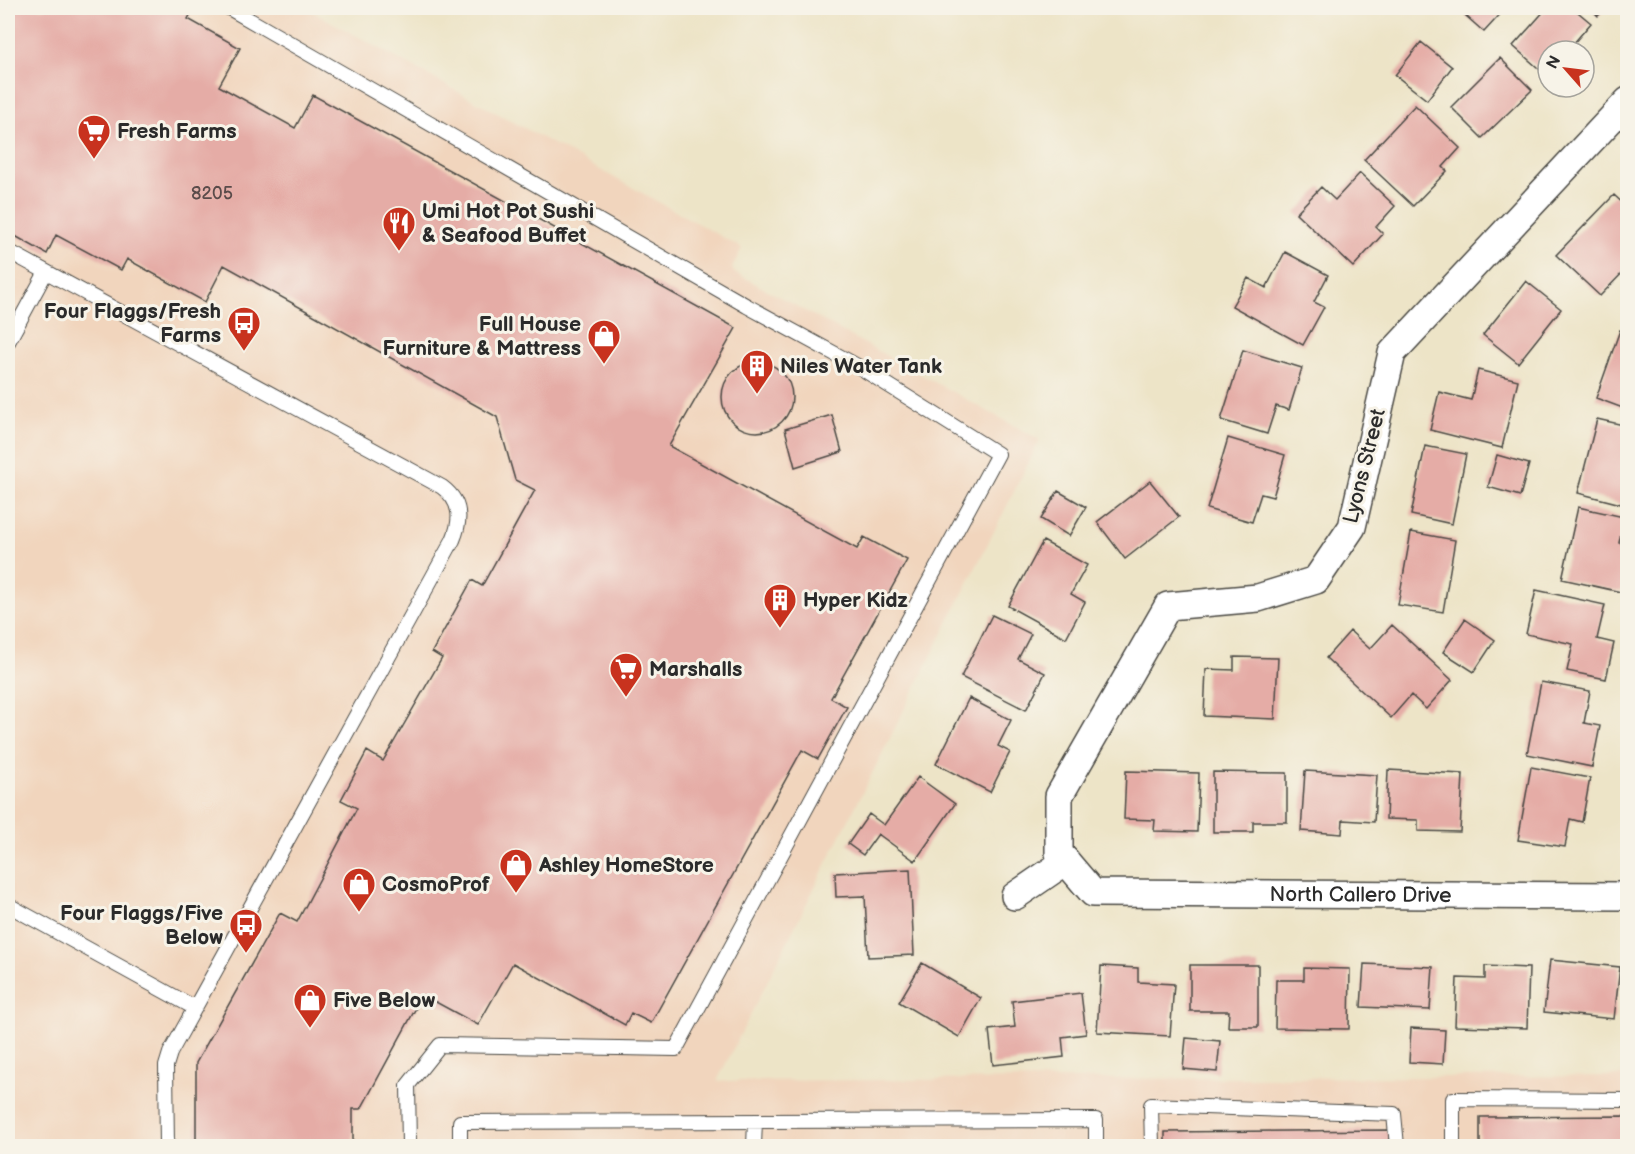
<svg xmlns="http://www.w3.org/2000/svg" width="1635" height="1154" font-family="'Balsamiq Sans',sans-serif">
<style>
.built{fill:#f1d5bd}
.building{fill:#e5aca6}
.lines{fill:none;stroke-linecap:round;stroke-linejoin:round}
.lane-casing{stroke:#484742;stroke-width:16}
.street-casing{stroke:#484742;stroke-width:30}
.lane{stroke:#fff;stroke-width:14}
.street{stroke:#fff;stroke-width:27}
.labels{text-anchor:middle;stroke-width:6;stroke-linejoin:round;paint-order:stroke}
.number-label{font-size:18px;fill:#5a4b4a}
.poi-label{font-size:21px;font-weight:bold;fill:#2b2b2b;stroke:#f7f3e8;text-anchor:start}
.street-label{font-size:21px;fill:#2b2b2b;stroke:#f7f3e8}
</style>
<rect width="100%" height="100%" fill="#f7f3e8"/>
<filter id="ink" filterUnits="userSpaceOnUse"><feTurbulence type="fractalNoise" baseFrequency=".0167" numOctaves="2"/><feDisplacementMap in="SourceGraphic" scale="12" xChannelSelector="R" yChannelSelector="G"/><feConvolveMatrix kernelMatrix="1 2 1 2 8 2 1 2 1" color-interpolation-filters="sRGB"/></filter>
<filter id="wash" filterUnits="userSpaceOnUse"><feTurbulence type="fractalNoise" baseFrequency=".008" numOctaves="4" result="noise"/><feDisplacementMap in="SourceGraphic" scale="24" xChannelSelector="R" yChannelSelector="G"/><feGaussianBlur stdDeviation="1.35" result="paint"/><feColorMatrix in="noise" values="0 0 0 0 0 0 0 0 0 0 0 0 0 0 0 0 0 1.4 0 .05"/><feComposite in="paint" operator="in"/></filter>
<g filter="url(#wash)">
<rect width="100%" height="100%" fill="#ede4c7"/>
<path class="built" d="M8 8H306L742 248 732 268 734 272 1040 440 717 1081 1627 1076V1146H8Z"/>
<g id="blocks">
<path class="building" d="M8 8H155L159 10 160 8H194L188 19 240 48 219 86 221 87 295 128 313 95 736 328 669 446 857 549 864 537 907 560 831 698 847 707 844 712 818 759 802 750 651 1023 631 1013 625 1025 513 963 478 1025 423 995 361 1109H353V1146H196V1063L280 913 297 922 357 808 341 800 367 751 383 761 442 658 432 652 472 580 482 586 535 490 515 480 497 417 224 265 205 302 127 259 121 270 56 235 47 254 8 232Z
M1457 8H1506L1484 32Z
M1547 8H1573L1591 23 1567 51H1548V73L1546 75 1513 46Z
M1590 8H1606L1598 16Z
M1421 42 1452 67 1427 100 1395 75Z
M1500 58 1532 90 1482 138 1451 107Z
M1415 105 1460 148 1443 167 1447 171 1413 206 1364 160Z
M1360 173 1395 206 1376 227 1383 234 1353 267 1296 213 1321 187 1335 200Z
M1614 195 1628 208V267L1600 296 1556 255Z
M1285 252 1328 275 1314 302 1324 307 1303 345 1232 306 1248 278 1266 288Z
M1526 281 1561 309 1518 363 1483 335Z
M1620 330 1628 333V410L1596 398Z
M1243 350 1302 368 1289 410 1276 406 1267 434 1221 420Z
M722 397a35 35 0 1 1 70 0a35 35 0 1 1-70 0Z
M1478 370 1518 380 1502 448 1430 430 1439 392 1471 400Z
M832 415 842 452 795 467 785 429Z
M1597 419 1628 426V496L1625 505 1578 493Z
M1228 438 1285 455 1273 497 1261 494 1252 522 1207 509Z
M1425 446 1466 454 1452 524 1411 515Z
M1497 455 1529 464 1520 496 1488 487Z
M1150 481 1179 517 1125 559 1097 522Z
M1058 491 1086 507 1069 536 1041 519Z
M1578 507 1624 517 1619 543 1628 545V563L1621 592 1562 579Z
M1411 532 1455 540 1443 612 1398 605Z
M1043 541 1087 565 1071 594 1085 602 1066 638 1008 606Z
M1536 590 1605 605 1597 639 1614 643 1606 679 1567 671 1573 644 1526 634Z
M992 615 1031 634 1018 659 1045 673 1026 710 961 677Z
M1465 619 1495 640 1474 672 1443 652Z
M1392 625 1452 680 1426 709 1411 695 1391 718 1326 658 1350 631 1370 649Z
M1234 657 1278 658 1275 719 1204 716 1206 669 1234 670Z
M1541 682 1590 691 1584 723 1600 726 1592 767 1527 754Z
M969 698 1011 720 998 746 1010 752 990 792 936 764Z
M1531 767 1590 778 1582 822 1570 819 1565 847 1518 840Z
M1388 770 1463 774 1460 832 1418 831V820L1386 819Z
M1126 771 1199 773 1197 832 1154 831 1155 820 1124 819Z
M1305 771 1377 775 1374 822 1343 820 1342 834 1301 831Z
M1213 772 1287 773V822H1253V832H1213Z
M918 777 955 804 915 861 878 834 863 855 848 844 869 814 884 825Z
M910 869 914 955 868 957 865 896 836 897 835 873Z
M1550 960 1620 967 1614 1019 1544 1012Z
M922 963 981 998 959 1037 899 1002Z
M1364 964 1433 967 1430 1010 1361 1007Z
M1190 965H1258V1027H1228L1229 1011H1190Z
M1101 966 1138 968V982L1174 984 1170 1036 1097 1032Z
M1485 966 1529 968 1527 1028 1455 1026 1457 978 1485 979Z
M1304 968 1350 969 1349 1029 1275 1028 1276 980H1304Z
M1081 993 1086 1034 1062 1037 1064 1057 993 1065 989 1030 1015 1027 1012 1001Z
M1411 1028 1445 1030 1443 1064 1409 1062Z
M1186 1038 1220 1041 1217 1072 1183 1069Z
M1628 1116V1146H1480V1117Z
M1389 1130V1146H1165V1132Z"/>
</g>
</g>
<g filter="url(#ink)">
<use href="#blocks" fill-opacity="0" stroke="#484742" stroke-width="1.5"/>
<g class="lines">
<g class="lane-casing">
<path id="lane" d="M229 8 747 306 861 368 998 454 676 1049 440 1045 408 1085 409 1146
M8 251 442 487C461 501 462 519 453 540L170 1053 166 1066 167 1146
M8 342 46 272
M8 905 195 1008
M460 1146V1122L1096 1120V1146
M754 1146 755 1121
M1152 1146 1151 1105 1394 1114 1397 1146
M1453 1146V1099L1628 1100"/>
</g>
<g class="street-casing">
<g id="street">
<path id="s1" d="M1628 101 1392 353 1352 527 1316 580 1258 598 1168 606 1059 796V853L1093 893 1628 896"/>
<path d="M1015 896 1066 861"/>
</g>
</g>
<use href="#lane" class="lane"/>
<use href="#street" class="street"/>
</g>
</g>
<defs>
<g id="supermarket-pin" transform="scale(1.725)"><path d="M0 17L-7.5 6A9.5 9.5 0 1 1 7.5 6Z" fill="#c8321e" stroke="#f7f3e8"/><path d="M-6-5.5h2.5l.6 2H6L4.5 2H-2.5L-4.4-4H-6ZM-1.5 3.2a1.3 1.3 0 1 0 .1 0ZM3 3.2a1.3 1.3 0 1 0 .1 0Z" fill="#fff"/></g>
<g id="restaurant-pin" transform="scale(1.725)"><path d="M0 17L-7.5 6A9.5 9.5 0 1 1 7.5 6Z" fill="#c8321e" stroke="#f7f3e8"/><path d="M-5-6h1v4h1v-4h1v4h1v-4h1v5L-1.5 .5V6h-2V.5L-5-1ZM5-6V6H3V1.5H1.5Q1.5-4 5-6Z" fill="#fff"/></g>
<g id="bus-pin" transform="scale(1.725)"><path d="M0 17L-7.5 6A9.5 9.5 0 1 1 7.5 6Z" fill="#c8321e" stroke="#f7f3e8"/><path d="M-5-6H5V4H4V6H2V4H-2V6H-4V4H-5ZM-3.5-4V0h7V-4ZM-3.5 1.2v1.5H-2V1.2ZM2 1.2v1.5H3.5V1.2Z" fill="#fff"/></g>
<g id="shop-pin" transform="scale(1.725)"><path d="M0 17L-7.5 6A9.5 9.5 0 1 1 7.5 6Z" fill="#c8321e" stroke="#f7f3e8"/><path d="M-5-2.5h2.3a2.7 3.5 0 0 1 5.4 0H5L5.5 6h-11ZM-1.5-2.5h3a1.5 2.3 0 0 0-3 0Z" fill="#fff"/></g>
<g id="building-pin" transform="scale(1.725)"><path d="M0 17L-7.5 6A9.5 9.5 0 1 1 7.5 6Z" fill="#c8321e" stroke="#f7f3e8"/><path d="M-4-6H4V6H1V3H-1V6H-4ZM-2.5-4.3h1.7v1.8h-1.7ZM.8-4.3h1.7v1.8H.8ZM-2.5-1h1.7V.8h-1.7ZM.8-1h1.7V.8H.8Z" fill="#fff"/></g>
</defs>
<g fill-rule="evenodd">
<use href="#supermarket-pin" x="94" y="131"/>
<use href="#restaurant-pin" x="399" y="223"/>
<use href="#bus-pin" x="244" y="323"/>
<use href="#shop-pin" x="604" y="336"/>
<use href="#building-pin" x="757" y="366"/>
<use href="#building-pin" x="780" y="600"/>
<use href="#supermarket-pin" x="626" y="669"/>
<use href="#shop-pin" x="516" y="865"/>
<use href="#shop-pin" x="359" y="884"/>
<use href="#bus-pin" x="246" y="925"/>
<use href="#shop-pin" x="310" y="1000"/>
</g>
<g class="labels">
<g class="number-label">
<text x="212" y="199">8205</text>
</g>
<g class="poi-label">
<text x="117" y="138">Fresh Farms</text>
<text x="422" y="218">Umi Hot Pot Sushi<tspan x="422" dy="24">&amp; Seafood Buffet</tspan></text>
<text x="221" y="318" text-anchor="end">Four Flaggs/Fresh<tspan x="221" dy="24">Farms</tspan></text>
<text x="581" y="331" text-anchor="end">Full House<tspan x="581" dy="24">Furniture &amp; Mattress</tspan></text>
<text x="780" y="373">Niles Water Tank</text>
<text x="803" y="607">Hyper Kidz</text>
<text x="649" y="676">Marshalls</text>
<text x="539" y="872">Ashley HomeStore</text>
<text x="382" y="891">CosmoProf</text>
<text x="223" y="920" text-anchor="end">Four Flaggs/Five<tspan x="223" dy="24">Below</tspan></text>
<text x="333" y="1007">Five Below</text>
</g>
<g class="street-label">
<text transform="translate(1364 466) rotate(-76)" y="7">Lyons Street</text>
<text dy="7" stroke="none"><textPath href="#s1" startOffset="1335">North Callero Drive</textPath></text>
</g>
</g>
<rect width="1635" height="1154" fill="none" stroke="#f7f3e8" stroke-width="30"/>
<g transform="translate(1566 69) rotate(298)"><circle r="28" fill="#f7f3e8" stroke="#a5a39c" stroke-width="1.5"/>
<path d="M0-4.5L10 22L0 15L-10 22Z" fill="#c8321e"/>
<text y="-9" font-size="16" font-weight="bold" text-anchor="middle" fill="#2b2b2b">N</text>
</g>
</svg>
